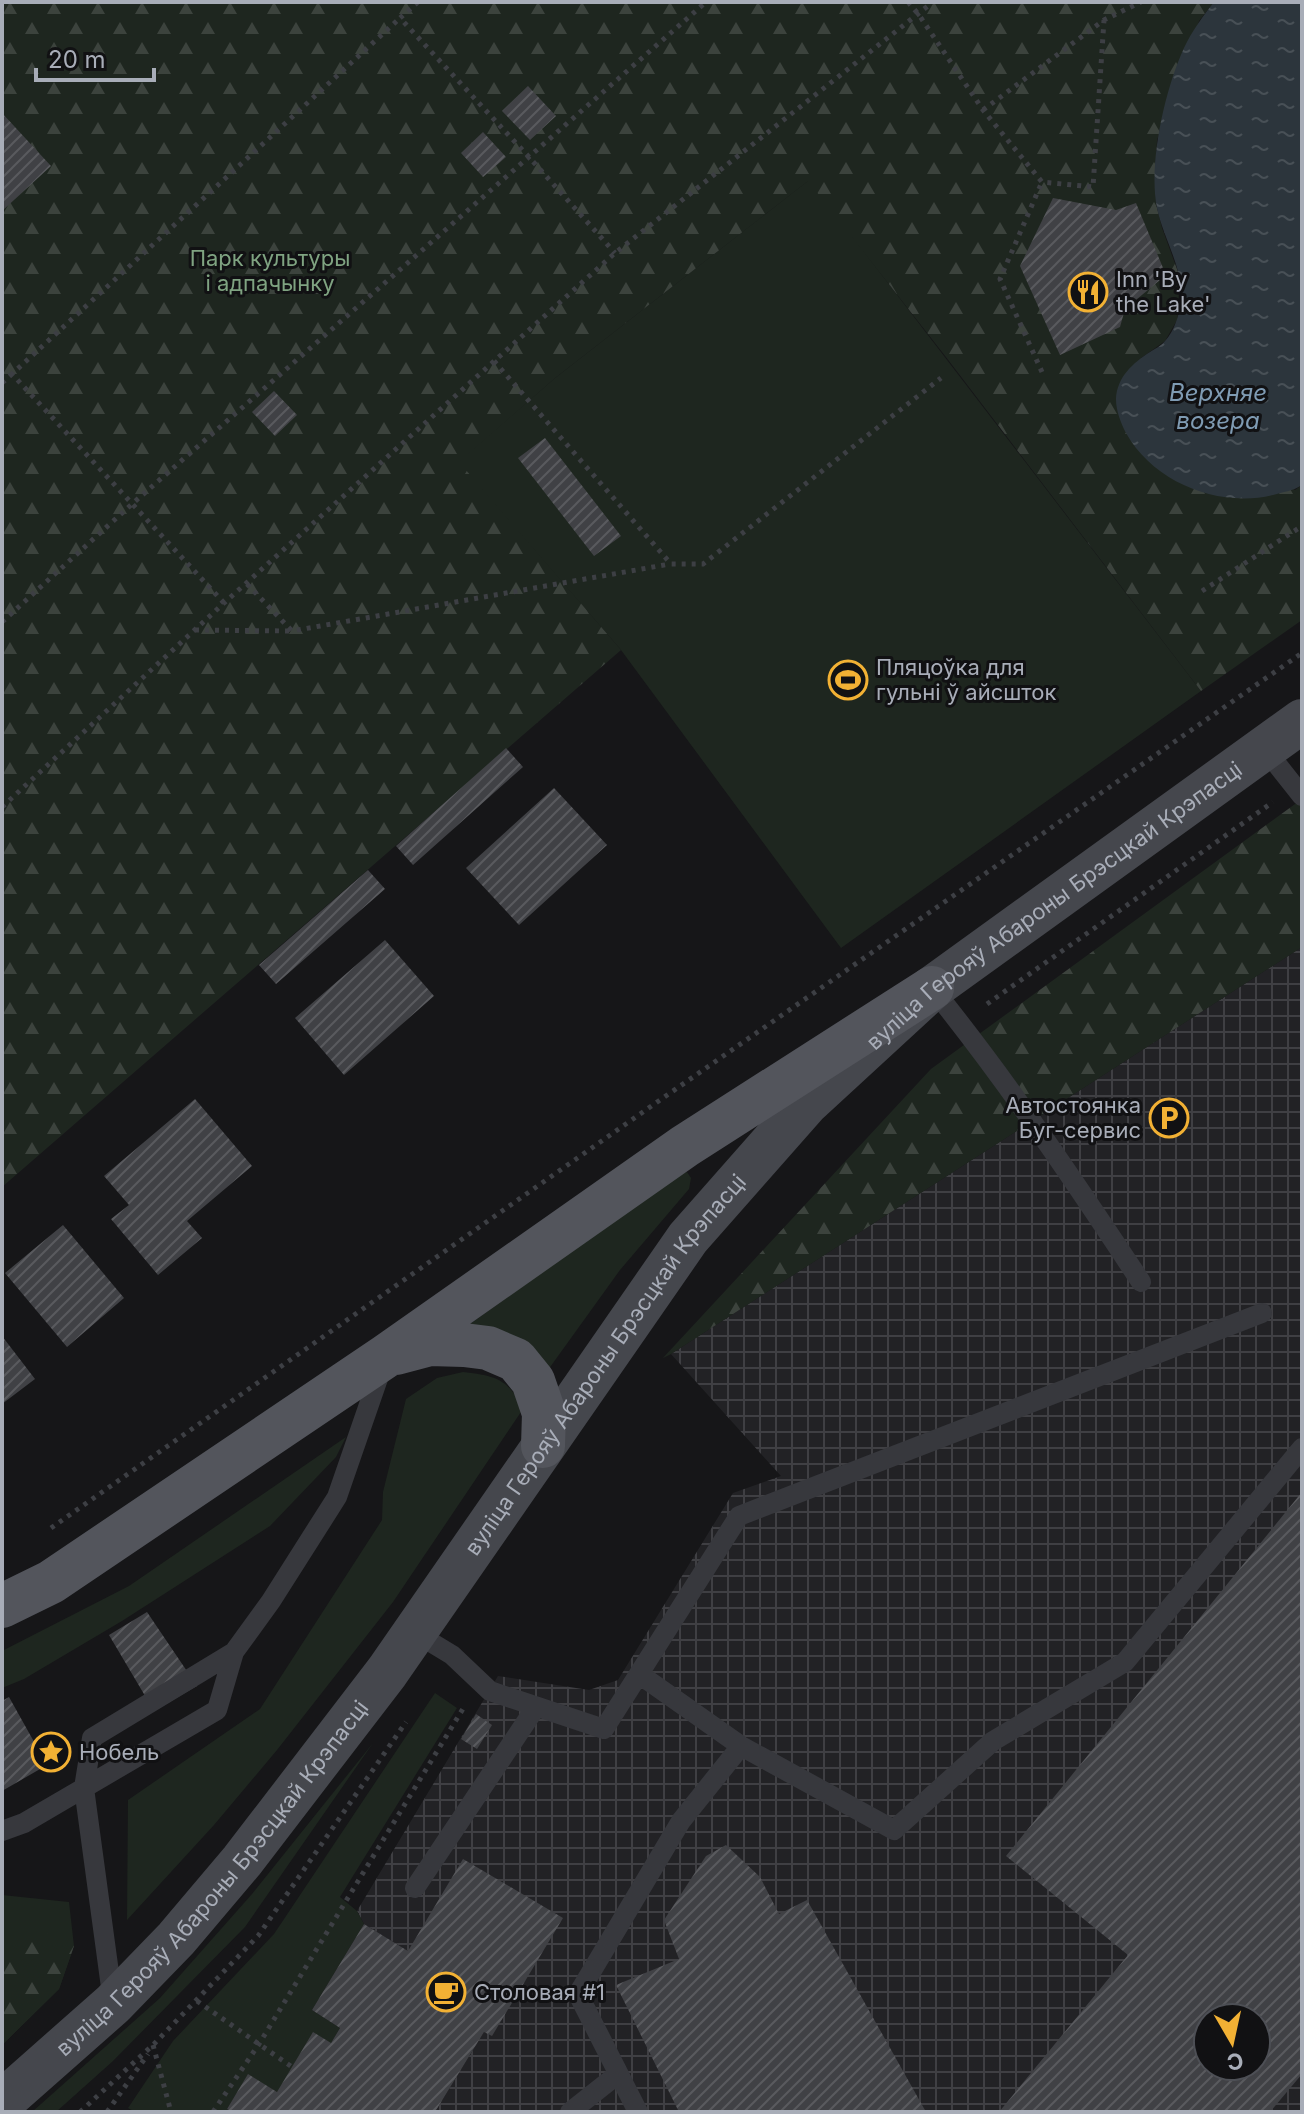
<svg xmlns="http://www.w3.org/2000/svg" width="1304" height="2114" font-family="Inter,sans-serif">
<style>
.industrial{fill:url(#industrial-grid);fill-rule:evenodd}
.green{fill:#1e261f}
.forest{fill:url(#forest-firs)}
.water{fill:url(#water-ripples)}
.building{fill:url(#building-hatch);fill-rule:evenodd}
.lines{fill:none;stroke-linecap:round;stroke-linejoin:round}
.path{stroke:#3d3f44;stroke-width:5;stroke-dasharray:4 6;stroke-linecap:butt}
.lane{stroke:#37383d;stroke-width:20}
.secondary{stroke:#45474d;stroke-width:44}
.primary{stroke:#53555c;stroke-width:44}
.labels{text-anchor:middle;stroke-width:6;stroke-linejoin:round;paint-order:stroke}
.park-label{font-size:22px;fill:#7fa381;stroke:#111113}
.poi-label{font-size:22px;fill:#a8adb8;stroke:#111113;text-anchor:start}
.street-label{font-size:22px;fill:#a8adb8;stroke:#111113}
.water-label{font-size:24px;font-style:italic;fill:#7f9bb3;stroke:#111113}
</style>
<defs>
<pattern id="industrial-grid" width="8" height="8" patternUnits="userSpaceOnUse" patternTransform="scale(2)"><rect width="8" height="8" fill="#222225"/><path d="M0 4h8M4 0v8" fill="none" stroke="#3f3f43"/></pattern>
<pattern id="forest-firs" width="22" height="20" patternUnits="userSpaceOnUse" patternTransform="scale(2)"><rect width="22" height="20" fill="#1e261f"/><path d="M5 1l3.5 6h-7zM16 11l3.5 6h-7z" fill="#3c433d"/></pattern>
<pattern id="water-ripples" width="26" height="14" patternUnits="userSpaceOnUse" patternTransform="scale(2)"><rect width="26" height="14" fill="#2c353c"/><path d="M2 4q2-2 4 0t4 0M15 11q2-2 4 0t4 0" fill="none" stroke="#485056"/></pattern>
<pattern id="building-hatch" width="6" height="6" patternUnits="userSpaceOnUse" patternTransform="scale(2)"><rect width="6" height="6" fill="#404145"/><path d="M-1 1l2-2M0 6l6-6M5 7l2-2" fill="none" stroke="#595a5e"/></pattern>
</defs>
<rect width="100%" height="100%" fill="#161618"/>
<path class="industrial" d="M1302 947V2112H435L484 2032 408 1951 364 1924 357 1911 498 1676 589 1690 618 1680 733 1493 781 1476 671 1354ZM1208 2018H1256V2066H1208Z"/>
<path class="green" d="M809 180 1201 691 841 948 621 650 458 462 555 378Z
M687 1172 691 1178 689 1189 620 1270 548 1370 463 1329 679 1174Z
M463 1372C495 1376 508 1378 523 1409L393 1602 277 1750 214 1825 127 1920 128 1800 260 1709 382 1520 383 1492 406 1399 437 1378Z
M346 1437 336 1457 270 1526 122 1621 24 1679 2 1688V1651L129 1586Z
M435 1693 457 1708 340 1897 357 1911 364 1924 312 2010 340 2028 331 2043 277 2092 248 2075 227 2109 232 2112H135L128 2108 173 2041 274 1934Z
M373 1743 245 1927 113 2061 56 2112H32L160 1998 252 1894Z
M2 1895 69 1902 74 1946 59 1989 2 2045Z"/>
<path class="forest" d="M2 2H1214L1199 21 1157 140 1155 174 1156 204 1162 228 1178 272 1181 295 1177 320 1165 341 1141 358 1295 490 1302 485V620L1201 691 946 357 808 181 555 378 459 462 621 650 2 1187Z
M1302 799V947L671 1354 663 1358 931 1069Z
M43 1932 74 1946 59 1989 2 2045V1954Z"/>
<path class="water" d="M1214 2H1302V485C1293 491 1283 492 1273 495 1219 508 1154 483 1126 433 1121 423 1116 411 1116 399 1117 377 1133 363 1150 352 1155 349 1162 345 1165 341 1175 331 1181 310 1181 296 1182 266 1163 237 1157 208 1148 164 1165 89 1184 48 1192 31 1203 16 1214 2Z"/>
<path class="building" d="M528 86 556 116 530 140 502 111Z
M2 113 51 166 2 211Z
M483 132 506 157 483 177 461 153Z
M1053 198 1116 210 1136 203 1166 275 1125 309 1120 327 1060 355 1020 266Z
M274 391 297 415 275 436 252 412Z
M545 438 621 536 594 556 518 458Z
M506 748 523 767 413 865 396 846Z
M554 788 607 845 519 925 466 868Z
M368 870 385 889 276 984 259 965Z
M385 940 434 996 344 1075 295 1018Z
M195 1099 252 1166 187 1221 202 1238 158 1275 111 1219 129 1205 104 1176Z
M63 1225 124 1298 67 1347 5 1273Z
M2 1336 35 1379 2 1404Z
M1302 1492V2074L1270 2112H999L1128 1955 1006 1856ZM1208 2018H1256V2066H1208Z
M147 1612 197 1686 154 1711 109 1635Z
M9 1697 47 1765 2 1791V1701Z
M476 1714 492 1725 477 1749 461 1739Z
M726 1845 760 1877 779 1914 807 1900 926 2112H679L616 1985 679 1959 664 1920 706 1856Z
M463 1859 563 1918 492 2036 484 2032 435 2112H232L227 2109 248 2074 277 2092 313 2032 331 2043 340 2028 312 2010 364 1924 408 1951Z"/>
<g class="lines">
<path class="path" d="M418 2 400 18 528 156 615 253
M908 2 919 15 983 110 1042 182 1093 187 1104 20
M983 110 1104 20 1141 2
M494 361 671 564H703L941 378
M1042 372 1000 279 1042 182
M2 383 12 374
M247 584 292 631 670 564
M1202 591 1302 526
M224 603 12 374 400 18
M2 622 132 504 706 2
M195 630 291 631
M2 807 224 603 615 253 933 2
M987 1004 1273 802
M51 1528 650 1107 1302 653
M197 2001 292 2067
M153 2045 171 2112
M80 2112 154 2044 258 1936 406 1722
M107 2112 148 2054
M213 2112 259 2044 464 1707 462 1706"/>
<path class="lane" d="M1264 748 1302 796
M932 988C1007 1081 1075 1182 1141 1282
M414 1632 452 1655 490 1691 604 1729 739 1516 1262 1313
M639 1674 741 1746 894 1830 993 1741 1125 1662 1302 1448
M2 1831 24 1823 217 1710 234 1652 271 1601 337 1497 382 1367
M415 1888 536 1707
M113 2002 84 1788 92 1738 234 1652
M570 2112 618 2074
M638 2112 578 1994 681 1821 741 1746"/>
<path class="secondary" id="s1" d="M2 2102 113 2004 176 1939 242 1861 387 1672 688 1238 807 1103 932 988 1302 721"/>
<path class="primary" d="M396 1353 430 1344 464 1345 488 1348 516 1360 533 1381 544 1413 543 1446
M2 1606 51 1582 386 1356 685 1146 932 988"/>
</g>
<defs>
<g id="restaurant-ring" transform="scale(2)"><circle r="9.5" fill="#111113" stroke="#f2b134" stroke-width="1.5"/><path d="M-5-6h1v4h1v-4h1v4h1v-4h1v5L-1.5 .5V6h-2V.5L-5-1ZM5-6V6H3V1.5H1.5Q1.5-4 5-6Z" fill="#f2b134"/></g>
<g id="stadium-ring" transform="scale(2)"><circle r="9.5" fill="#111113" stroke="#f2b134" stroke-width="1.5"/><path d="M0-5a6.5 5 0 1 0 0 10a6.5 5 0 1 0 0-10ZM-3.5-1.8h7v3.6h-7Z" fill="#f2b134"/></g>
<g id="parking-ring" transform="scale(2)"><circle r="9.5" fill="#111113" stroke="#f2b134" stroke-width="1.5"/><path d="M-3.5-5.5H1a3.5 3.5 0 0 1 0 7H-1V5.5H-3.5ZM-1-3.4V-.6H.8a1.4 1.4 0 0 0 0-2.8Z" fill="#f2b134"/></g>
<g id="sight-ring" transform="scale(2)"><circle r="9.5" fill="#111113" stroke="#f2b134" stroke-width="1.5"/><path d="M0-6L1.8-2.2L6-1.7L2.9 1.2L3.7 5.4L0 3.3L-3.7 5.4L-2.9 1.2L-6-1.7L-1.8-2.2Z" fill="#f2b134"/></g>
<g id="cafe-ring" transform="scale(2)"><circle r="9.5" fill="#111113" stroke="#f2b134" stroke-width="1.5"/><path d="M-5.5-4.5H6V0H3Q3 3.5 0 3.5H-2.5Q-5.5 3.5-5.5 0ZM3-3.2v2h1.7v-2ZM-6 4.5H4V6H-6Z" fill="#f2b134"/></g>
</defs>
<g fill-rule="evenodd">
<use href="#restaurant-ring" x="1088" y="292"/>
<use href="#stadium-ring" x="848" y="680"/>
<use href="#parking-ring" x="1169" y="1118"/>
<use href="#sight-ring" x="51" y="1752"/>
<use href="#cafe-ring" x="446" y="1992"/>
</g>
<g class="labels">
<g class="park-label">
<text x="270" y="266">Парк культуры<tspan x="270" dy="25">і адпачынку</tspan></text>
</g>
<g class="poi-label">
<text x="1116" y="287">Inn 'By<tspan x="1116" dy="25">the Lake'</tspan></text>
<text x="876" y="675">Пляцоўка для<tspan x="876" dy="25">гульні ў айсшток</tspan></text>
<text x="1141" y="1113" text-anchor="end">Автостоянка<tspan x="1141" dy="25">Буг-сервис</tspan></text>
<text x="79" y="1760">Нобель</text>
<text x="474" y="2000">Столовая #1</text>
</g>
<g class="street-label">
<text dy="8" stroke="none"><textPath href="#s1" startOffset="1604">вуліца Герояў Абароны Брэсцкай Крэпасці</textPath></text>
<text dy="8" stroke="none"><textPath href="#s1" startOffset="956">вуліца Герояў Абароны Брэсцкай Крэпасці</textPath></text>
<text dy="8" stroke="none"><textPath href="#s1" startOffset="308">вуліца Герояў Абароны Брэсцкай Крэпасці</textPath></text>
</g>
<g class="water-label">
<text x="1218" y="401">Верхняе<tspan x="1218" dy="28">возера</tspan></text>
</g>
</g>
<rect width="1304" height="2114" fill="none" stroke="#a8adb8" stroke-width="8"/>
<g transform="translate(1232 2042) rotate(171)"><circle r="38" fill="#111113" stroke="#4d4f55" stroke-width="2"/>
<path d="M0-6L14 30L0 20L-14 30Z" fill="#f2b134"/>
<text y="-12" font-size="22" font-weight="bold" text-anchor="middle" fill="#a8adb8">С</text>
</g>
<path d="M36 68v12h118v-12" fill="none" stroke="#a8adb8" stroke-width="4"/>
<text x="48" y="68" font-size="24" fill="#a8adb8" stroke="#111113" stroke-width="6" paint-order="stroke">20 m</text>
</svg>
